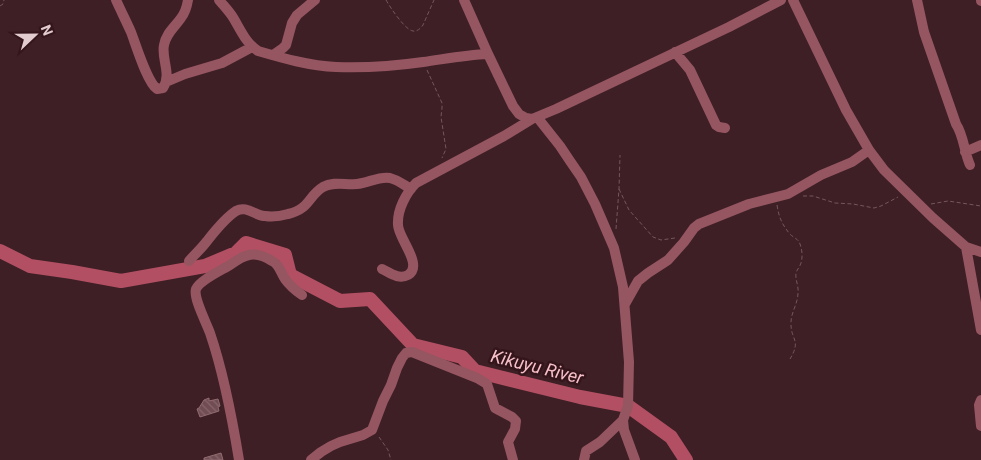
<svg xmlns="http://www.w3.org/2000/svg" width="981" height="460" font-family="Roboto,sans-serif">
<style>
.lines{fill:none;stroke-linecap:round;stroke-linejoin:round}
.river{stroke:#b24f63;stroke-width:14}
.building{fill:url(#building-back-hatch);stroke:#916b70}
.path{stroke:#74575d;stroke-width:1;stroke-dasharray:4 2.5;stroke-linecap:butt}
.minor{stroke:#965661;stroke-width:10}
.labels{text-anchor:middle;stroke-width:5;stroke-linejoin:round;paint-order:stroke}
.water-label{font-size:18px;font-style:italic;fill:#f7bfc7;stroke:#33151b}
</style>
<defs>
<pattern id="building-back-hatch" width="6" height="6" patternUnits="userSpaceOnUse" patternTransform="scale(1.25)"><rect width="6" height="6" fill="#714d53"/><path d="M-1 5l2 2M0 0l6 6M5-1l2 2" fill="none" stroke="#85656b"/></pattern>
</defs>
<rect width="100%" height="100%" fill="#3e1f25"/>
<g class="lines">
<path class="river" d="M0 251 30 266 72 272 121 281 205 266 236 253 246 243 285 255 290 275 340 301 370 299 413 345 462 357 475 371 580 397 628 406 671 437 686 460"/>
</g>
<path class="building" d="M209 398V401L218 399 220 406 218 407 219 411 200 417 197 409 199 408 204 400Z
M221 453 223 460H204V458Z"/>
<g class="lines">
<path class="path" d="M386 0C390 7 405 30 413 31 417 32 421 28 423 25L434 0
M0 6 3 4 4 0
M427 70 442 103V108L441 117 446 149 442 158
M619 189 629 210 653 237 661 240 675 238
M803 196H813L835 203 853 204 874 208 881 206 898 197
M931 204 948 201 981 206
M777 205C779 218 782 224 789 233 793 238 798 238 800 244 802 249 803 257 801 263 800 267 797 269 796 273 795 280 799 286 798 293 798 303 791 313 791 322 790 340 802 339 790 359
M616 229 619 189 620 155
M379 437 388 450 391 460"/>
<path class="minor" d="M116 0C121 11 126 21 131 32 136 45 147 82 157 89L163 88C172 74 161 59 164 45 166 33 175 27 181 18 185 13 187 6 188 0
M219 0C224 6 230 12 234 19 241 31 246 43 258 51 282 58 310 66 336 67 365 68 395 66 423 62 445 59 465 55 488 54
M464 0 488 54 513 106 519 114 526 118 532 119 556 109 729 27 781 0
M793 0 846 110 869 150 884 170 933 218 966 247 981 252
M917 0 924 32 956 124C964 136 964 152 970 165
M981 0V1
M675 52 690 70 716 125 719 127 725 128
M273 55 283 48 286 45 292 23 297 15 315 0
M166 82 185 74 222 63 252 47
M537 117 560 146 570 161 581 177 595 204 614 248 623 287 629 362 628 406 623 420 624 430 635 460
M965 152 981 145
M966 247 981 330
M189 261C195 254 202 248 207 241 215 231 225 218 236 211 247 205 255 216 265 216 272 217 281 216 288 214 310 209 308 196 323 187 334 181 345 185 357 184 368 183 379 176 390 178 398 180 404 185 411 189
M382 269C390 273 399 280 408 275 424 265 398 238 398 225 397 210 406 193 416 183L504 136 532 119
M625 304 638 281 648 273 668 260 684 242 694 228 699 224 749 204 788 194 821 175 852 162 869 150
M981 400 979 405 981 426
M239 460C232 417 224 374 210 333 207 324 193 298 196 289 200 280 222 270 230 265 245 254 255 250 272 261 279 264 281 273 285 279 290 286 295 290 302 295
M311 460 321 452 331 446 340 442 363 435 372 430 383 401 391 385 397 368 402 358 406 353 412 352 477 378 487 384 495 408 512 417 516 421 515 429 508 442 513 460
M584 460 586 451 600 442 623 420"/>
</g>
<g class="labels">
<g class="water-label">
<text transform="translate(537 367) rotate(14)" y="6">Kikuyu River</text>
</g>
</g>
<g transform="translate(35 35) rotate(68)" stroke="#33151b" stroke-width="4" paint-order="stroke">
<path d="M0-4L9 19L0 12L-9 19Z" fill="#e2cccf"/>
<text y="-8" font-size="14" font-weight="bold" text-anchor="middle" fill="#e2cccf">N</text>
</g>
</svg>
